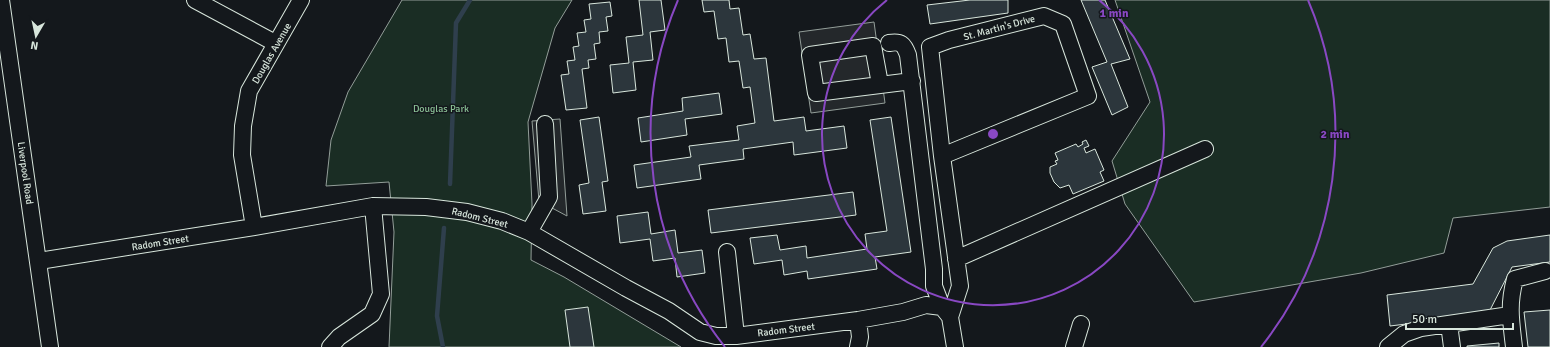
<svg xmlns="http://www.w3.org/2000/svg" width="1550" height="347" font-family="Signika,sans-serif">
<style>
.green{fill:#1a2d24;stroke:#939e99}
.parking{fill:#24282b;stroke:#939e99}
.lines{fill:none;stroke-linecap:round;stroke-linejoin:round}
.stream{stroke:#2f3f4d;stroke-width:4.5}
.building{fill:#2c363c;stroke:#d8e6dc}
.minor-casing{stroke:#d8e6dc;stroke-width:18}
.minor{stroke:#14181c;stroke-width:16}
.ring{fill:none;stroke:#8948c3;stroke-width:2}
.labels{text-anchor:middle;stroke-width:3;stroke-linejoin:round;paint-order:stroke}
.street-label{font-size:10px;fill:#d8e6dc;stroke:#14181c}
.park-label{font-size:10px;fill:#8ac095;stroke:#14181c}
.centre{fill:#8948c3;stroke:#14181c;stroke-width:2}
.ring-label{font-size:12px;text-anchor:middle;font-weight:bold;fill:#8948c3;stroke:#14181c;stroke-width:3;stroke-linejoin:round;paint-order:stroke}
</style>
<rect width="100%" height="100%" fill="#14181c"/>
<path class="green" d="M402 0H572L555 28 528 122 532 204 531 260 564 277 681 347H389L394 232 389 182 326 186 331 140 348 92Z
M1115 0H1550V207L1453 218 1444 253 1361 273 1194 302 1125 204 1112 161 1150 102Z"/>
<path class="parking" d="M874 22 885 103 811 113 799 32Z
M560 119 567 216 539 201 532 121Z"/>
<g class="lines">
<path class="stream" d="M450 184 456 23 470 0
M443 347 437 316 444 228"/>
</g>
<path class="building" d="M639 0H661L665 30 650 32 653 60 633 62 636 90 613 93 610 65 629 63 626 37 643 35Z
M702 0H729L730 9 739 8 743 35 750 34 754 59 766 58 774 121 804 117 806 131 844 126 847 148 794 155 793 142 743 149 744 159 699 165 701 179 637 188 634 165 691 157 689 146 739 140 737 126 755 123 750 87 743 88 739 61 729 62 726 38 718 39 714 11 704 12Z
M970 0H1008V13L930 24 927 5Z
M1081 0H1105L1130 59 1111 64 1128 107 1112 115 1092 67 1107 62Z
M610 2 612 16 606 17 608 31 599 32 600 43 594 44 596 59 588 60 589 68 582 69 587 108 566 110 561 75 569 74 567 61 575 60 573 47 579 46 577 33 586 32 584 20 591 19 589 4Z
M719 93 722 114 685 119 687 135 641 142 638 118 683 111 682 98Z
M599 117 608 181 602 182 606 211 583 214 579 185 589 183 580 120Z
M891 117 911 252 875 257 877 269 808 279 807 271 784 275 782 260 754 264 750 238 777 235 780 250 806 246 807 258 867 249 865 234 887 231 870 120Z
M1086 140 1089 146 1084 148 1086 153 1095 149 1104 170 1100 172 1104 181 1073 194 1069 185 1060 188 1054 182 1050 173V167L1057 164 1055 161 1058 160 1055 153 1076 144 1078 147 1083 144 1082 142Z
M853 192 856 215 711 233 708 210Z
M648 212 651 234 675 230 678 253 702 250 705 273 677 277 675 258 653 261 650 239 620 243 617 216Z
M1550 235V262L1512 267 1488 314 1390 326 1387 295 1473 284 1493 248 1507 241Z
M588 307 594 347H570L565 310Z
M1550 310V347H1528L1524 312Z
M1499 343V347H1467V346Z"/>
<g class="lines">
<g class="minor-casing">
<path id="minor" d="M1 0 50 347
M195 0 275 43
M889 43C901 41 904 44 908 55L934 269V286L942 307 950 317 955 347
M880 84 873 46 810 55 816 93 912 81
M942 156 1088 96 1063 24 1044 16 949 40 930 47 942 156 960 286 950 317
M254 227 242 155 243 126 249 91 301 0
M529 232 549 197 545 124
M727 252 736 336
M956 259 1205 149
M39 261 254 227 373 206 426 207 467 212 502 221 529 232 626 288 669 311 700 332 716 336H736L858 320 903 312 926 305 942 307
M1449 324 1452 347
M330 347 339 337 372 314 381 294 373 206
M858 347 860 337 858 320
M1074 347 1081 324
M1388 347 1404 334 1421 328 1510 315
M1514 347C1511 321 1508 305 1515 279L1545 271"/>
</g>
<use href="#minor" class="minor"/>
</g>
<g class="ring">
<path d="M1099 0A171 171 0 1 1 887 0"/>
<path d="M725 347A342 342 0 0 1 678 0M1308 0A342 342 0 0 1 1261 347"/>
</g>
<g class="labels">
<g class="street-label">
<text transform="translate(999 27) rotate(-15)" y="4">St. Martin's Drive</text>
<text transform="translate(271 53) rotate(-60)" y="4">Douglas Avenue</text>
<text transform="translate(26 173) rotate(82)" y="4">Liverpool Road</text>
<text transform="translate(480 217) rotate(14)" y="4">Radom Street</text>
<text transform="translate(160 242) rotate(-9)" y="4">Radom Street</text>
<text transform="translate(786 329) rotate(-7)" y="4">Radom Street</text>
</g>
<g class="park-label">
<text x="441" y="112">Douglas Park</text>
</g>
</g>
<circle cx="993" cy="134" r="6" class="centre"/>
<g class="ring-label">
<text x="1114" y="17">1 min</text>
<text x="1335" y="138">2 min</text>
</g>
<g transform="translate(36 36) rotate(189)" stroke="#14181c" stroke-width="3" paint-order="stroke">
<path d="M0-3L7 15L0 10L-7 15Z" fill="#d8e6dc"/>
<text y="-6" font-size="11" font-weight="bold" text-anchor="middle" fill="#d8e6dc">N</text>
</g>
<path d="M1406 323v6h107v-6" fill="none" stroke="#d8e6dc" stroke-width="2"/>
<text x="1412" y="323" font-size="12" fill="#d8e6dc" stroke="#14181c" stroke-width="3" paint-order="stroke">50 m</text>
</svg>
